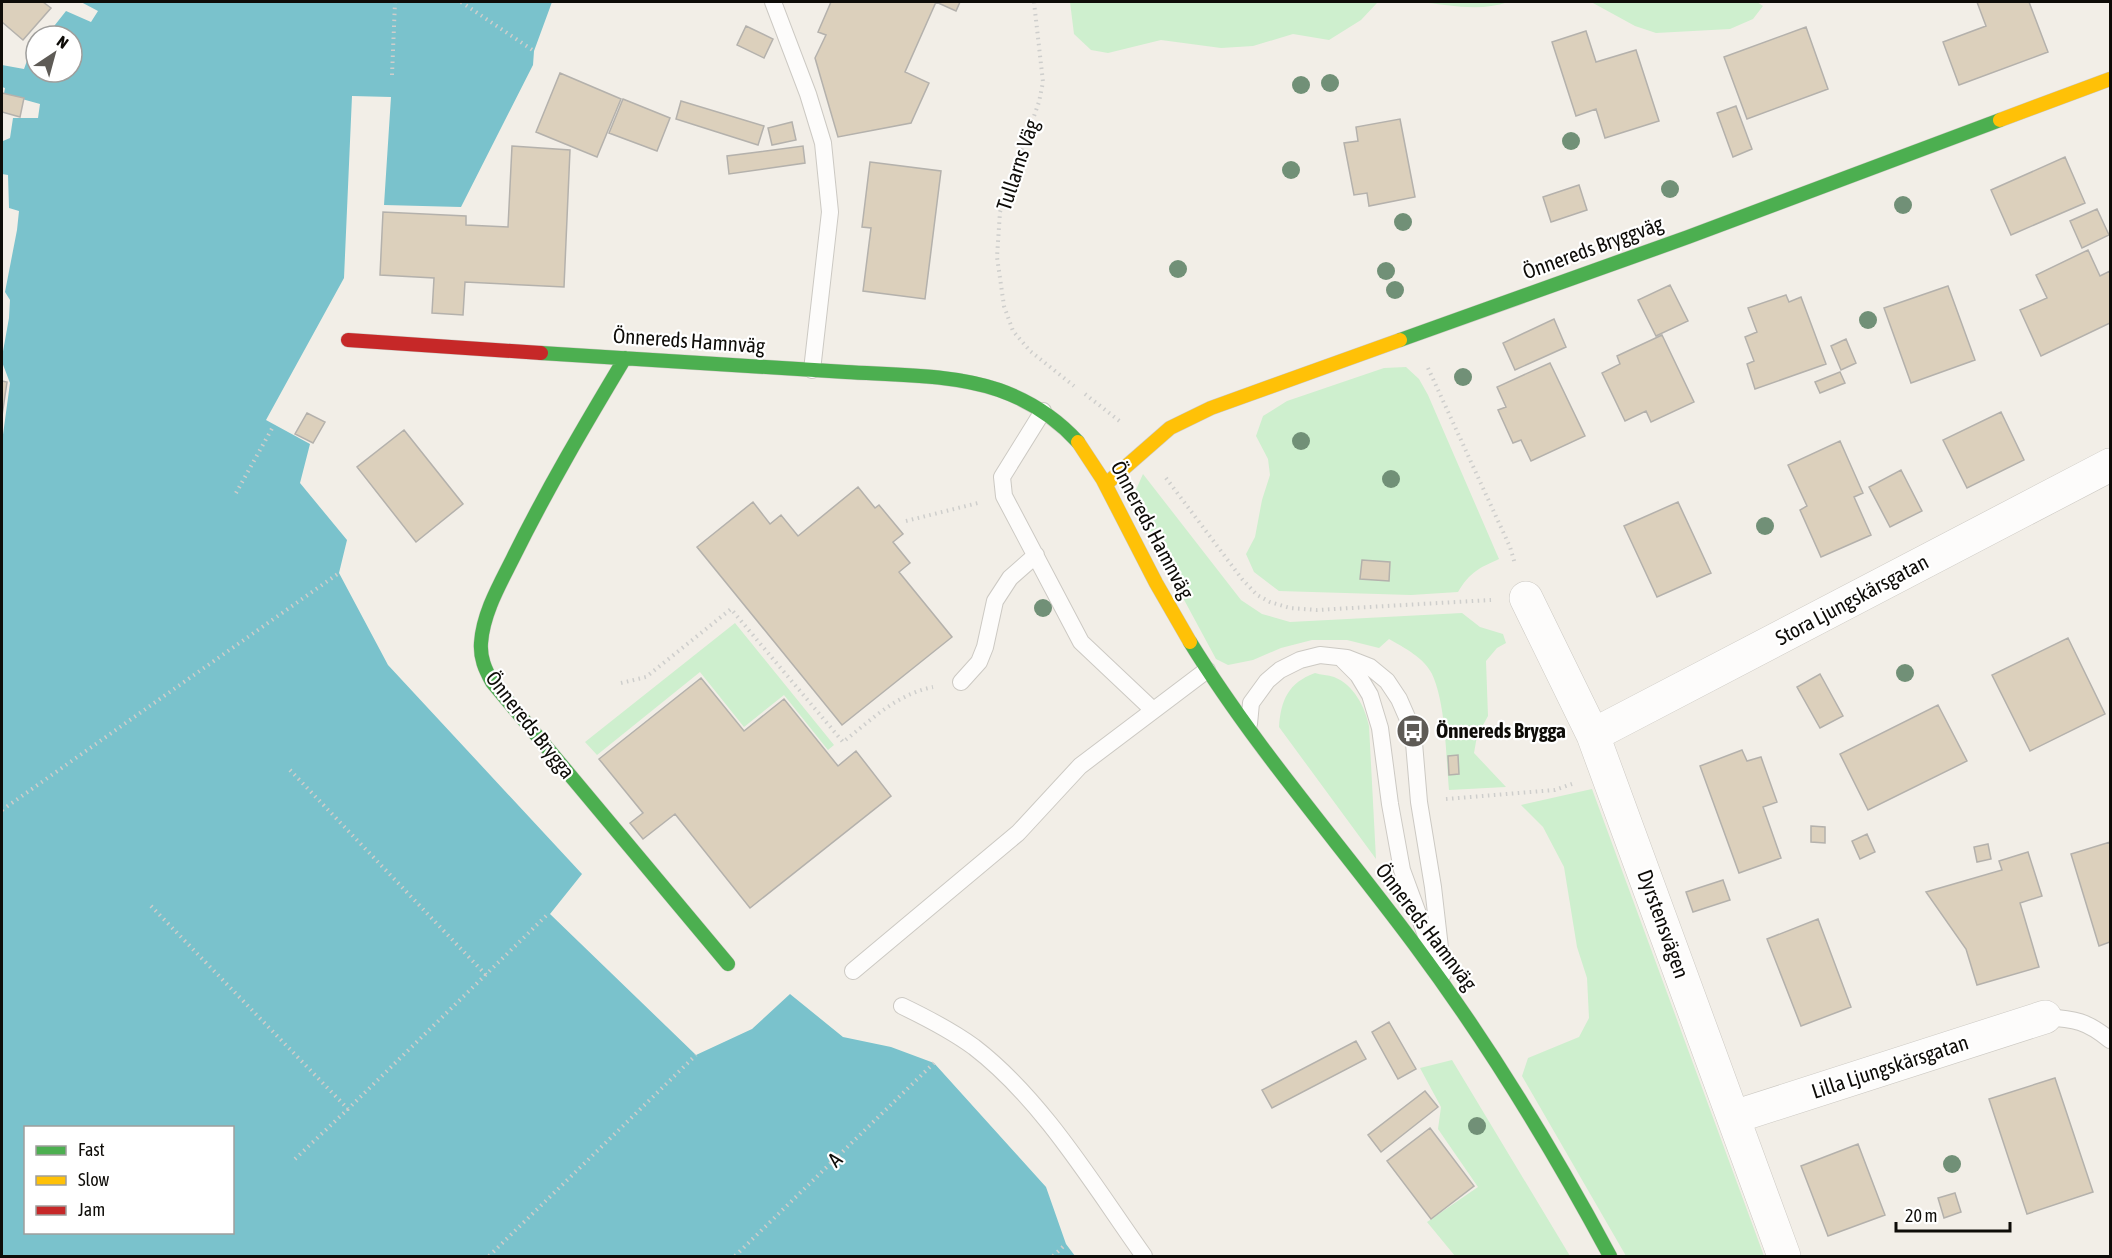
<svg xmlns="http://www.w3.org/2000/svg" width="2112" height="1258" font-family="'Asap Condensed',sans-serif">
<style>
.green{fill:#ceefce}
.water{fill:#7ac2cc;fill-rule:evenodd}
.pier{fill:#f2eee7}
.building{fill:#dcd0bc;stroke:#b4b1ac;stroke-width:1.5}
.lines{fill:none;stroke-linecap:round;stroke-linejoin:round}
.lane-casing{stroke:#ccc9c3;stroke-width:18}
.street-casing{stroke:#ccc9c3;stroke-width:34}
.fast-casing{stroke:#ccc9c3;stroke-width:15}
.slow-casing{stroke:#ccc9c3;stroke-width:15}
.jam-casing{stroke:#ccc9c3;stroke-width:15}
.path{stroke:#cececc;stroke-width:4;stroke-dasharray:1.5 4.5;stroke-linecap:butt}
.lane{stroke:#fdfcfb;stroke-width:16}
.street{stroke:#fdfcfb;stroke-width:33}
.fast{stroke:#4caf50;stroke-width:14}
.slow{stroke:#ffc107;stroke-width:14}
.jam{stroke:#c62828;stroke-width:14}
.tree{fill:#719077}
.labels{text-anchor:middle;stroke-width:4.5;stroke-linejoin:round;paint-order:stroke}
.street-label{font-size:21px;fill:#0e0c08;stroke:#fff}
.poi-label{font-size:21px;font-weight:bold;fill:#0e0c08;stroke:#fff;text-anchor:start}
</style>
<rect width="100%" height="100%" fill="#f2eee7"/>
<path class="green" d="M1070 2H1394L1377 3 1361 20 1329 40 1293 34 1253 46 1221 48 1161 40 1108 53 1091 50 1074 34Z
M1420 2H1508C1480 12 1449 5 1420 2Z
M1584 2H1757L1763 6 1753 19 1730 29 1656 33 1635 26 1593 3Z
M1406 367 1419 379 1428 395 1499 559C1479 568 1470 572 1458 592L1411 595 1279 591 1254 572 1246 554 1255 537 1262 500 1270 475 1268 459 1256 436 1263 416 1287 401 1384 368Z
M1143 474 1241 600 1262 614 1290 622 1462 613 1480 627 1503 634 1506 643 1497 648 1486 661 1488 716 1477 736 1474 753 1506 787 1449 790C1446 757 1446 704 1432 674 1424 658 1405 648 1389 639L1379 648 1347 640H1312L1281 648 1253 660 1228 665 1216 659 1134 507 1135 492Z
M735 623 834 745 828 750 784 695 744 727 700 672 597 755 585 742Z
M1315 673C1321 675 1328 675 1334 677 1354 685 1365 707 1369 726L1376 859 1279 727C1281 700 1288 683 1315 673Z
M1592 789 1764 1256H1626L1522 1076 1528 1058 1579 1037 1589 1018 1587 978 1577 947 1564 867 1543 827 1521 805Z
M1452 1060 1570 1256H1455L1427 1222 1478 1187 1438 1129 1441 1107 1420 1068Z"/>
<path class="water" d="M81 2H552L534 51 533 65 461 207 384 205 391 97 352 96 344 278 266 420 310 444 300 483 347 540 339 573 388 665 582 874 550 914 696 1055 752 1029 790 994 843 1037 891 1047 934 1063 1046 1187 1066 1244 1075 1256H2V442L10 383 2 362V65L24 69 33 44 36 42V72H72V36H44L51 30 66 11 91 22 98 11ZM26 1128H232V1232H26Z"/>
<path class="pier" d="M2 87 5 88 4 94 40 104 38 118H13L10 138 3 141V162H2Z
M2 174 8 175 9 208 19 211 17 230 5 292 10 300 9 318 2 357Z"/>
<path class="building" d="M2 2H43L51 8 23 40 2 22Z
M831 2H936L905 72 929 83 911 123 838 137 815 58 826 35 818 32Z
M936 2H960L956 11Z
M1977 2H2029L2048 52 1959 85 1943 42 1986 26Z
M746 26 773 39 764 58 737 45Z
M1806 27 1828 89 1747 119 1724 57Z
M1586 31 1596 62 1636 50 1659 121 1605 138 1596 109 1576 116 1552 42Z
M560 73 621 99 597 157 536 132Z
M2 93 24 98 20 117 2 112Z
M623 99 670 118 657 151 609 133Z
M681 101 764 126 758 145 676 119Z
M1736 106 1752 149 1733 157 1717 113Z
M1400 119 1415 197 1369 206 1367 193 1354 195 1344 143 1358 141 1356 127Z
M792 122 796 140 772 145 768 128Z
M512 146 570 150 564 287 465 282 463 315 432 313 434 278 380 275 383 212 466 216V225L508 227Z
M803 146 805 163 729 174 727 156Z
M2065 157 2085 203 2011 235 1991 190Z
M870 162 941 171 925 299 863 291 871 228 862 227Z
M1579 185 1587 210 1551 222 1543 197Z
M2097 209 2109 235 2082 248 2070 221Z
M2088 250 2100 276 2110 271V323L2041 356 2020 310 2047 298 2036 275Z
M1670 285 1688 321 1656 336 1638 300Z
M1948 286 1975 360 1911 383 1884 308Z
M1786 295 1789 302 1801 297 1826 364 1755 389 1747 364 1754 361 1745 337 1757 332 1748 308Z
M1554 319 1566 347 1515 370 1503 343Z
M1662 335 1694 402 1651 422 1646 411 1625 421 1602 373 1620 364 1617 356Z
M1846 339 1856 363 1841 370 1831 346Z
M1550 363 1585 436 1531 461 1521 440 1513 443 1498 410 1506 407 1497 387Z
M1840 372 1845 383 1820 393 1815 382Z
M2 381 7 382 2 416Z
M2001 412 2024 460 1967 488 1943 440Z
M307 413 325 422 313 443 295 434Z
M404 430 463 504 416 542 357 467Z
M1840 441 1863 493 1854 497 1871 535 1821 557 1800 510 1807 506 1788 465Z
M1901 470 1922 511 1890 527 1869 487Z
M858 487 875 508 879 505 903 534 893 542 910 563 899 572 952 637 842 725 697 547 753 502 770 524 781 515 798 536Z
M1678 502 1711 573 1657 597 1624 526Z
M1362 560 1390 562 1389 581 1360 579Z
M2068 638 2105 714 2030 751 1992 675Z
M1820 674 1843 716 1820 728 1797 687Z
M701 678 744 731 784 699 838 766 856 751 891 796 750 908 675 814 643 839 630 823 643 813 599 759Z
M1938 705 1967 761 1868 810 1840 754Z
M1742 750 1747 761 1761 757 1777 802 1763 807 1781 858 1739 873 1700 766Z
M1458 755 1459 774 1449 775 1448 756Z
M1811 826 1825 827V843L1811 842Z
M1867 834 1875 852 1860 859 1852 841Z
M2110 842V942L2099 946 2071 854Z
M1988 844 1991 859 1977 862 1974 847Z
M2028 852 2042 896 2020 903 2039 967 1977 985 1966 949 1926 892 2002 870 1999 861Z
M1723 880 1730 900 1693 912 1686 892Z
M1818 919 1851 1007 1801 1026 1767 939Z
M1389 1022 1416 1069 1398 1079 1372 1032Z
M1356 1041 1366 1059 1272 1108 1262 1090Z
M2055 1078 2093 1192 2027 1214 1989 1099Z
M1425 1091 1438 1107 1381 1152 1368 1135Z
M1430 1128 1474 1186 1431 1219 1387 1161Z
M1858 1144 1885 1215 1828 1236 1801 1166Z
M1955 1193 1961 1212 1944 1218 1938 1198Z"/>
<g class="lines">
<g class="lane-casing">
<path id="lane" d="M773 2 808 94 823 143 830 212 812 370
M1043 411 1002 477 1004 496 1081 642 1153 710
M1343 660 1358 675 1370 695 1380 728 1390 804 1402 870 1431 949
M961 682 979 662 985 647 995 601 1010 578 1036 555
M1249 724 1251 703 1267 681 1280 670 1300 660 1320 655 1347 658 1370 667 1387 681 1399 699 1413 731 1419 802 1433 887 1443 974
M853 971 1018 833 1080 766 1207 670
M902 1006C927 1018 952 1031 974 1047 1043 1100 1094 1186 1144 1256
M2045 1017C2075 1019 2087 1021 2110 1040"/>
</g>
<g class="street-casing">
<path id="street" d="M1526 598 1593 735 1784 1256
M1593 735 2110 465
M1734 1117 2045 1017"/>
</g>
<g class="fast-casing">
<path id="fast" d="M1400 340 1688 237 2000 120
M541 353C643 359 745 365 846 372 896 375 951 374 999 390 1030 401 1057 419 1078 442
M625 358C586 423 547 489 513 558 500 584 483 613 481 643 480 658 485 669 492 682L728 964
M1190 642C1256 749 1340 844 1415 945 1488 1043 1552 1148 1610 1256"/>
</g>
<g class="slow-casing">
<path id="slow" d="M2000 120 2110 79
M1078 442 1103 480 1156 583 1190 642
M1106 484 1170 428 1211 408 1400 340"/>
</g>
<g class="jam-casing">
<path id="jam" d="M348 340 541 353"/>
</g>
<path class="path" d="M461 2 534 51
M1034 2 1043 82 1039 102 1000 212 997 257 1004 306 1013 331 1030 351 1074 386
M392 75 395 2
M1428 368 1510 547 1515 564
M1085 394 1122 423
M1166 478 1242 579 1257 595 1270 602 1290 608 1317 610 1491 600
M236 493 274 425
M906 521 978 503
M621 683 646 677 731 609 843 742C871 720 897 694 933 687
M290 770 486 975
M1446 799 1555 790 1572 784
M2 810 339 573
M151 906 348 1109 549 913
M295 1159 348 1109
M489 1256 696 1055
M735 1256 934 1063
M1053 1256 1066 1244"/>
<use href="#lane" class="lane"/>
<use href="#street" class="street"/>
<use href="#fast" class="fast"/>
<use href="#slow" class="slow"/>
<use href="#jam" class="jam"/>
</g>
<g class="tree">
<circle cx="1330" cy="83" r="9"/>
<circle cx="1301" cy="85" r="9"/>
<circle cx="1571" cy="141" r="9"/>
<circle cx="1291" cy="170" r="9"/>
<circle cx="1670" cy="189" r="9"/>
<circle cx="1903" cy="205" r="9"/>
<circle cx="1403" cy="222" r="9"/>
<circle cx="1178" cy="269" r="9"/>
<circle cx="1386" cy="271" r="9"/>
<circle cx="1395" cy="290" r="9"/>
<circle cx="1868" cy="320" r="9"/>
<circle cx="1463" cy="377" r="9"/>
<circle cx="1301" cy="441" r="9"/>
<circle cx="1391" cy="479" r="9"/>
<circle cx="1765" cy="526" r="9"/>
<circle cx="1043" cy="608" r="9"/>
<circle cx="1905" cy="673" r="9"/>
<circle cx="1477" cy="1126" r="9"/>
<circle cx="1952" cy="1164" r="9"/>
</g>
<defs>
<g id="bus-disc" transform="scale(1.725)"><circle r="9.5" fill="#5e5b56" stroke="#fff"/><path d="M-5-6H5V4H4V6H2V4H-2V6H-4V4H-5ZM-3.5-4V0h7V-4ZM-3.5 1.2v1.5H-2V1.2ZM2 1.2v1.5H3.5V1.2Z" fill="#fff"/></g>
</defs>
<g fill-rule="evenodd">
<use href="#bus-disc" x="1413" y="731"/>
</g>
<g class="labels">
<g class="street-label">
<text transform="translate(1018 165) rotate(-72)" y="7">Tullarns Väg</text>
<text transform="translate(1593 248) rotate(-20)" y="7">Önnereds Bryggväg</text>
<text transform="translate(689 341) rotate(4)" y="7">Önnereds Hamnväg</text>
<text transform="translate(1152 530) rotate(62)" y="7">Önnereds Hamnväg</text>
<text transform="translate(1852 600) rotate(-28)" y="7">Stora Ljungskärsgatan</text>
<text transform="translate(530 725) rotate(52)" y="7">Önnereds Brygga</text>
<text transform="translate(1663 924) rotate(70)" y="7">Dyrstensvägen</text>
<text transform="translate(1426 927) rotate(53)" y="7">Önnereds Hamnväg</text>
<text transform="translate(1890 1067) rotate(-18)" y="7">Lilla Ljungskärsgatan</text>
<text transform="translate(835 1160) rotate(-44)" y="7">A</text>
</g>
<g class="poi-label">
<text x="1436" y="738">Önnereds Brygga</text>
</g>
</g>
<rect width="2112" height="1258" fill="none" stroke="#0e0c08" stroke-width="6"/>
<rect x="24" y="1126" width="210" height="108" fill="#ffffff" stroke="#9f9e9c" stroke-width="1.5"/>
<rect x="36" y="1146" width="30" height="9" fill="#4caf50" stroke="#9f9e9c" stroke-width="1.5"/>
<text x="78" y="1156" font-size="18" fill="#0e0c08">Fast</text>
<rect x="36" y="1176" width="30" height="9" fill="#ffc107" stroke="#9f9e9c" stroke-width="1.5"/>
<text x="78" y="1186" font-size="18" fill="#0e0c08">Slow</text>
<rect x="36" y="1206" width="30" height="9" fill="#c62828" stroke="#9f9e9c" stroke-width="1.5"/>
<text x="78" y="1216" font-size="18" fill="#0e0c08">Jam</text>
<g transform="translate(54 54) rotate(36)"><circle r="28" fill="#ffffff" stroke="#9f9e9c" stroke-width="1.5"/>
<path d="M0-4.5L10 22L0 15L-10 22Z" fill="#5e5b56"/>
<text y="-9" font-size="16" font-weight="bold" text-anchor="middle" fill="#0e0c08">N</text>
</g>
<path d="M1896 1222v9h114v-9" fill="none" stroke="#0e0c08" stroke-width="3"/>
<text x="1905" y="1222" font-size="18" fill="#0e0c08" stroke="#ffffff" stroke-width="4.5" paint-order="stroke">20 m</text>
</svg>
